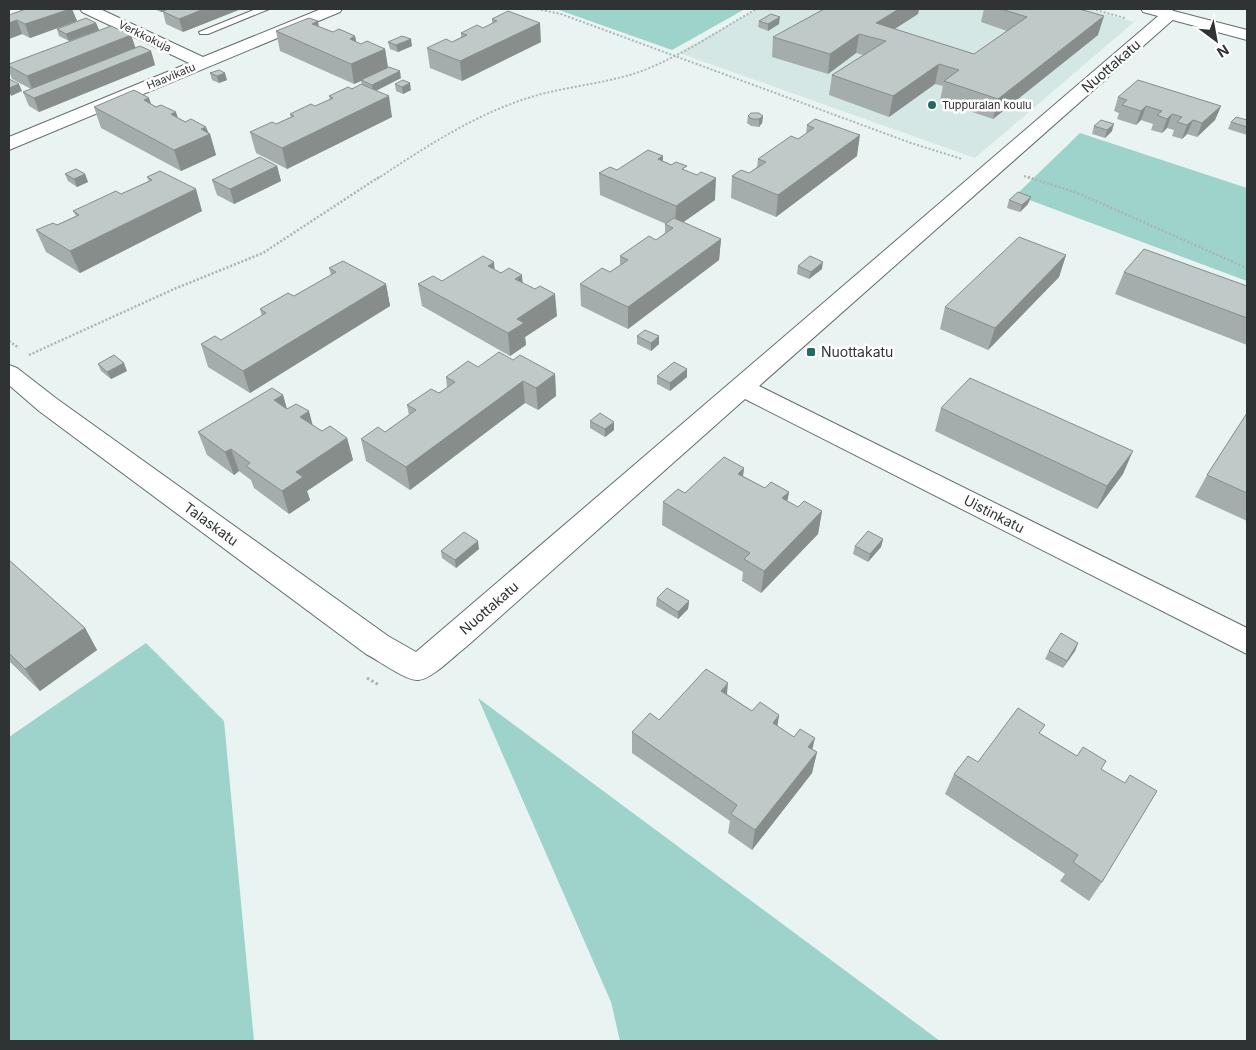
<svg xmlns="http://www.w3.org/2000/svg" width="1256" height="1050" font-family="Inter,sans-serif">
<style>
.built{fill:#d4e7e4}
.green{fill:#9dd3ca}
.lines{fill:none;stroke-linecap:round;stroke-linejoin:round}
.service-casing{stroke:#646e6c;stroke-width:2}
.minor-casing{stroke:#646e6c;stroke-width:2}
.tertiary-casing{stroke:#646e6c;stroke-width:2}
.path-far2{stroke:#abb4b3;stroke-width:2;stroke-dasharray:2 2;stroke-linecap:butt}
.path-far1{stroke:#abb4b3;stroke-width:2.5;stroke-dasharray:2 2;stroke-linecap:butt}
.path{stroke:#abb4b3;stroke-width:3;stroke-dasharray:2.5 2.5;stroke-linecap:butt}
.service{fill:#fff;fill-rule:evenodd}
.minor{fill:#fff;fill-rule:evenodd}
.tertiary{fill:#fff;fill-rule:evenodd}
.wall{fill:#a4adab}
.shaded-wall{fill:#868d8b}
.building{fill:#bfc9c7;stroke:#868d8b}
.poi-dot{fill:#226b62;stroke:#fff;stroke-width:2}
.labels{text-anchor:middle;stroke-width:5;stroke-linejoin:round;paint-order:stroke}
.far-street-label{font-size:11px;fill:#2f3333;stroke:#fff}
.far-poi-label{font-size:11px;fill:#2f3333;stroke:#fff;text-anchor:start}
.street-label{font-size:14px;fill:#2f3333;stroke:#fff}
.poi-label{font-size:14px;fill:#2f3333;stroke:#fff;text-anchor:start}
</style>
<rect width="100%" height="100%" fill="#e9f4f2"/>
<path class="built" d="M757 9H1087L1134 22 975 158 679 53Z"/>
<path class="green" d="M556 9H745L672 50Z
M1080 133 1247 188V281L1016 195Z
M146 643 224 721 254 1041H9V737Z
M478 698 940 1041H620L611 1002Z"/>
<g class="lines">
<g class="service-casing">
<path id="service" d="M256 9H269L208 34H200L199 32Z"/>
</g>
<g class="minor-casing">
<path id="minor" d="M80 9H100L203 57 321 9H342L340 12 9 150V137L189 63 82 12Z
M1170 9 1178 14 1176 17 759 386 1247 628V654L745 399 466 647C455 655 431 680 418 680 406 681 378 660 366 654L39 411 9 385V365L17 368 57 399 388 636 416 652 1164 11Z"/>
</g>
<g class="tertiary-casing">
<path id="tertiary" d="M1141 9H1166L1247 30V40L1143 12Z"/>
</g>
<path class="path-far2" d="M537 9 561 14 911 143 962 159
M1092 9 1125 18
M1024 176 1032 179
M377 179C427 146 480 111 538 95 571 86 607 83 639 72 680 57 718 31 756 9"/>
<path class="path-far1" d="M1028 177 1080 194 1247 268
M9 341 19 348
M29 355 174 289 263 253 379 177"/>
<path class="path" d="M367 678 379 685"/>
<use href="#service" class="service"/>
<use href="#minor" class="minor"/>
<use href="#tertiary" class="tertiary"/>
</g>
<path class="wall" d="M26 9H72L77 21 30 38 22 34 9 39V15Z
M154 9H241L183 32 166 24 163 12H161Z
M824 9H919L918 14 894 29 974 54 1007 31 981 22 984 9H1079L1098 35 993 119 940 101 943 86 935 84 889 117 829 95 832 75 863 55 856 53 828 74 772 57 773 37Z
M492 19 541 42 462 81 430 68 427 48 452 42 461 37V33L483 28 492 23Z
M759 21 779 24 768 31 758 27Z
M96 23 99 30 69 41 59 36 57 29Z
M318 26 333 32 355 36 356 42 361 44 385 49 388 67 401 78 376 91 392 117 287 169 256 153 250 132 276 124 291 117 290 114 315 106 330 100 329 96 362 85 361 81 354 84 280 51 276 31Z
M131 35 135 48 151 51 155 65 39 112 29 106 23 92 31 89 12 79 9 71V64Z
M388 42 412 46 398 52 390 49Z
M210 73 227 80 219 83 212 80Z
M395 84 411 90 403 94 396 91Z
M1118 97 1221 106 1215 120 1197 137 1187 134 1182 139 1172 136 1174 130 1167 128 1162 133 1151 130 1153 124 1141 120 1136 125 1117 119 1119 113 1114 111Z
M151 104 210 134 216 155 181 171 101 128 94 107Z
M748 116H763L762 123 759 127 751 126 747 123Z
M815 119 857 156 776 217 731 198 732 176 749 173 757 167 758 159 798 139 806 134 807 125Z
M1247 120V135L1228 129 1231 122Z
M1094 126 1112 131 1105 138 1092 134Z
M663 156V161L687 171 715 200 683 222 721 239 719 260 628 329 581 306 580 284 610 272 620 265V256L656 240 665 233V224H666L600 195 599 173 617 170Z
M277 166 281 181 234 204 217 195 212 180Z
M65 174H85L88 182 77 187 68 181Z
M147 177 202 211 80 273 46 252 36 230 57 225 76 216 73 211 121 194 149 181Z
M1009 200 1028 204 1020 212 1007 208Z
M1066 255 1059 277 988 350 940 329 945 307Z
M798 266 822 269 809 279 797 274Z
M329 268 386 284 390 306 250 393 208 367 201 344 221 340 262 316 260 309 294 296 331 275Z
M495 270 523 283 557 316 525 337 526 345 510 356 422 306 418 284 442 281Z
M1124 272 1247 286V345L1115 294Z
M637 336 659 344 651 351 637 344Z
M513 360 555 374 556 396 538 410 525 403 410 490 366 461 361 439 385 432 409 415 407 405 439 393 447 388 446 377 478 367Z
M98 364 127 371 111 379 101 371Z
M657 376 687 377 670 391 657 384Z
M283 395 287 409 322 431 347 438 353 460 307 491 310 500 289 514 254 488 251 480 239 471 234 475 207 455 198 432Z
M941 408 1123 474 1097 509 935 431Z
M1247 413V521L1195 497 1207 475Z
M590 421 614 430 605 437 590 428Z
M744 468 743 476 765 488 789 492 787 501 798 507 822 511 818 534 761 593 742 581 743 572 662 525 663 502Z
M883 539 881 547 868 562 853 554 855 546Z
M479 549 456 568 442 558 441 551Z
M9 560 85 628 97 650 40 691 9 661Z
M657 598 689 601 688 609 678 619 656 606Z
M1078 643 1075 651 1063 668 1045 659 1049 651Z
M727 694 752 711 779 715 777 726 817 752 812 773 752 850 728 833 730 821 632 753V732L659 720Z
M1041 734 1077 756 1101 769 1102 882 1089 901 1060 881 1065 874 945 794 954 774Z"/>
<path class="shaded-wall" d="M70 9H72L77 21 30 38 25 24Z
M160 9H170L161 12Z
M204 9H241L183 32 179 19Z
M899 9H919L918 14 879 39 876 23Z
M1104 16 1098 35 993 119 998 99Z
M780 17 779 24 768 31V24Z
M17 20 22 34 9 39V23Z
M318 21 321 41 312 24Z
M96 23 99 30 69 41 66 34Z
M540 23 541 42 462 81 460 61Z
M859 34 856 53 828 74 830 54Z
M131 35 136 49 32 89 27 76Z
M355 36 359 56 350 39Z
M411 39 412 46 398 52 396 45Z
M385 49 388 69 354 84 351 64Z
M151 51 155 65 39 112 34 98Z
M939 64 935 84 889 117 893 96Z
M400 71 401 78 373 92 372 85Z
M225 73 227 80 219 83 217 76Z
M410 83 411 90 403 94 402 87Z
M19 84 22 91 11 96 9 91V88Z
M389 96 392 117 287 169 282 148Z
M149 98 156 118 144 100Z
M1146 106 1141 120 1136 125 1141 111Z
M1221 106 1215 120 1197 137 1202 123Z
M176 112 183 133 171 114Z
M1172 114 1167 128 1162 133 1167 119Z
M763 116 762 123 759 127V119Z
M1193 120 1187 134 1182 139 1187 125Z
M1114 124 1112 131 1105 138 1107 130Z
M206 127 209 134H210L216 155 181 171 174 150 201 129Z
M860 135 857 156 776 217 778 195Z
M663 156 662 177 658 159Z
M277 166 281 181 234 204 230 189Z
M85 174 88 182 77 187 74 179Z
M716 178 715 200 675 228 676 206Z
M196 189 202 211 80 273 70 251Z
M1031 197 1028 204 1020 212 1022 205Z
M721 239 719 260 628 329V307Z
M1066 255 1059 277 988 350 995 328Z
M494 262 496 284 488 266Z
M823 262 822 269 809 279 811 272Z
M522 275 524 297 515 279Z
M386 284 390 306 250 393 243 371Z
M555 294 557 316 525 337 526 345 510 356 508 333 517 319Z
M659 336V344L651 351V343Z
M124 363 127 371 111 379 107 372Z
M687 369V377L670 391V383Z
M555 374 556 396 538 410 536 388Z
M523 381 525 403 410 490 406 467Z
M283 395 289 417 274 400Z
M309 411 315 434 300 417Z
M614 422V430L605 437V429Z
M347 438 353 460 307 491 310 500 289 514 282 491 296 472Z
M231 449 239 471 234 475 225 452Z
M1133 451 1123 474 1097 509 1107 486Z
M744 468 741 490 738 474Z
M789 492 785 514 782 498Z
M822 511 818 534 761 593 764 571Z
M883 539 881 547 868 562 870 554Z
M478 541 479 549 456 568 455 560Z
M689 601 688 609 678 619V612Z
M85 628 97 650 40 691 25 669Z
M1078 643 1075 651 1063 668 1067 661Z
M728 683 726 704 721 691Z
M779 715 776 736 773 723Z
M815 738 810 759 808 747Z
M817 752 812 773 752 850 755 830Z"/>
<path class="building" d="M26 9H70L25 24 17 20 9 23V15Z
M169 9H204L179 19 162 11Z
M824 9H899L876 23 974 54 1027 17 1001 9H1079L1104 16 998 99 944 81 959 70 939 64 893 96 832 75 886 41 859 34 830 54 773 37Z
M508 11 540 23 460 61 427 48 446 39 452 42 467 35 461 33 477 25 483 28 497 21 492 19Z
M771 14 780 17 768 24 759 21Z
M86 18 96 23 66 34 57 29Z
M309 18 318 21 312 24 333 32 339 29 355 36 350 39 361 44 367 41 385 49 351 64 276 31Z
M111 26 131 35 27 76 9 66V64Z
M402 36 411 39 396 45 388 42Z
M140 46 151 51 34 98 23 92Z
M389 67 400 71 372 85 361 80Z
M219 70 225 73 217 76 210 73Z
M9 79 19 84 9 88Z
M403 80 410 83 402 87 395 84Z
M1138 80 1221 106 1202 123 1193 120 1187 125 1177 122 1182 117 1172 114 1167 119 1157 115 1162 111 1146 106 1141 111 1122 105 1127 100 1118 97Z
M361 84 389 96 282 148 250 132 272 122 276 124 294 116 290 114 311 104 315 106 333 98 329 96 348 87 352 89Z
M134 90 149 98 144 100 156 107 161 105 176 112 171 114 185 122 191 119 206 127 201 129 210 134 174 150 94 107Z
M751 113H759L763 116 759 119H752L748 116Z
M1236 117 1247 120V127L1231 122Z
M815 119 860 135 778 195 732 176 741 170 749 173 766 162 758 159 791 136 798 139 814 128 807 125Z
M1101 120 1114 124 1107 130 1094 126Z
M648 150 663 156 658 159 671 165 676 162 687 166 682 169 697 175 701 172 716 178 676 206 599 173 610 167 617 170Z
M260 157 277 166 230 189 212 180Z
M76 169 85 174 74 179 65 174Z
M160 171 196 189 70 251 36 230 53 223 57 225 79 215 73 211 116 191 121 194 152 180 147 177Z
M1018 192 1031 197 1022 205 1009 200Z
M674 218 721 239 628 307 580 284 602 268 610 272 628 260 620 256 649 236 656 240 673 228 665 224Z
M1019 237 1066 255 995 328 945 307Z
M1144 249 1247 286V318L1124 272Z
M483 256 494 262 488 266 501 273 509 268 522 275 515 279 535 289 540 286 555 294 517 319 524 323 508 333 418 284 433 276 442 281Z
M810 256 823 262 811 272 798 266Z
M343 261 386 284 243 371 201 344 215 336 221 340 266 313 260 309 288 293 294 296 336 272 329 268Z
M645 330 659 336 651 343 637 336Z
M499 352 513 360 520 355 555 374 536 388 523 381 406 467 361 439 378 427 385 432 416 410 407 405 431 389 439 393 455 382 446 377 468 361 478 367Z
M114 355 124 363 107 372 98 364Z
M674 362 687 369 670 383 657 376Z
M970 378 1133 451 1107 486 941 408Z
M272 388 283 395 274 400 287 409 296 404 309 411 300 417 322 431 330 426 347 438 296 472 303 477 282 491 246 466 250 463 231 449 225 452 198 432Z
M600 413 614 422 605 429 590 421Z
M1247 413V493L1207 475Z
M724 457 744 468 738 474 765 488 771 482 789 492 782 498 798 507 804 501 822 511 764 571 744 559 750 553 663 502 678 489 685 493Z
M868 531 883 539 870 554 855 546Z
M464 532 478 541 455 560 441 551Z
M9 560 85 628 25 669 9 653Z
M667 588 689 601 678 612 657 598Z
M1061 633 1078 643 1067 661 1049 651Z
M706 669 728 683 721 691 752 711 760 702 779 715 773 723 794 737 800 729 815 738 808 747 817 752 755 830 731 814 737 805 632 732 650 713 659 720Z
M1018 708 1045 725 1039 733 1077 756 1083 747 1106 761 1101 769 1125 783 1130 775 1157 791 1102 882 1073 862 1078 855 954 774 968 756 978 762Z"/>
<g class="poi-dot">
<circle cx="932" cy="105" r="5"/>
<rect x="806" y="347" width="10" height="10" rx="2.5"/>
</g>
<g class="labels">
<g class="far-street-label">
<text transform="translate(145 36) rotate(26)" y="4">Verkkokuja</text>
<text transform="translate(171 76) rotate(-23)" y="4">Haavikatu</text>
</g>
<g class="far-poi-label">
<text x="942" y="109">Tuppuralan koulu</text>
</g>
<g class="street-label">
<text transform="translate(1111 66) rotate(-41)" y="5">Nuottakatu</text>
<text transform="translate(994 514) rotate(27)" y="5">Uistinkatu</text>
<text transform="translate(211 524) rotate(36)" y="5">Talaskatu</text>
<text transform="translate(489 608) rotate(-41)" y="5">Nuottakatu</text>
</g>
<g class="poi-label">
<text x="821" y="357">Nuottakatu</text>
</g>
</g>
<rect width="1256" height="1050" fill="none" stroke="#2f3333" stroke-width="20"/>
<g transform="translate(1216 40) rotate(148)" stroke="#ffffff" stroke-width="4" paint-order="stroke">
<path d="M0-4L9 19L0 12L-9 19Z" fill="#2f3333"/>
<text y="-8" font-size="14" font-weight="bold" text-anchor="middle" fill="#2f3333">N</text>
</g>
</svg>
